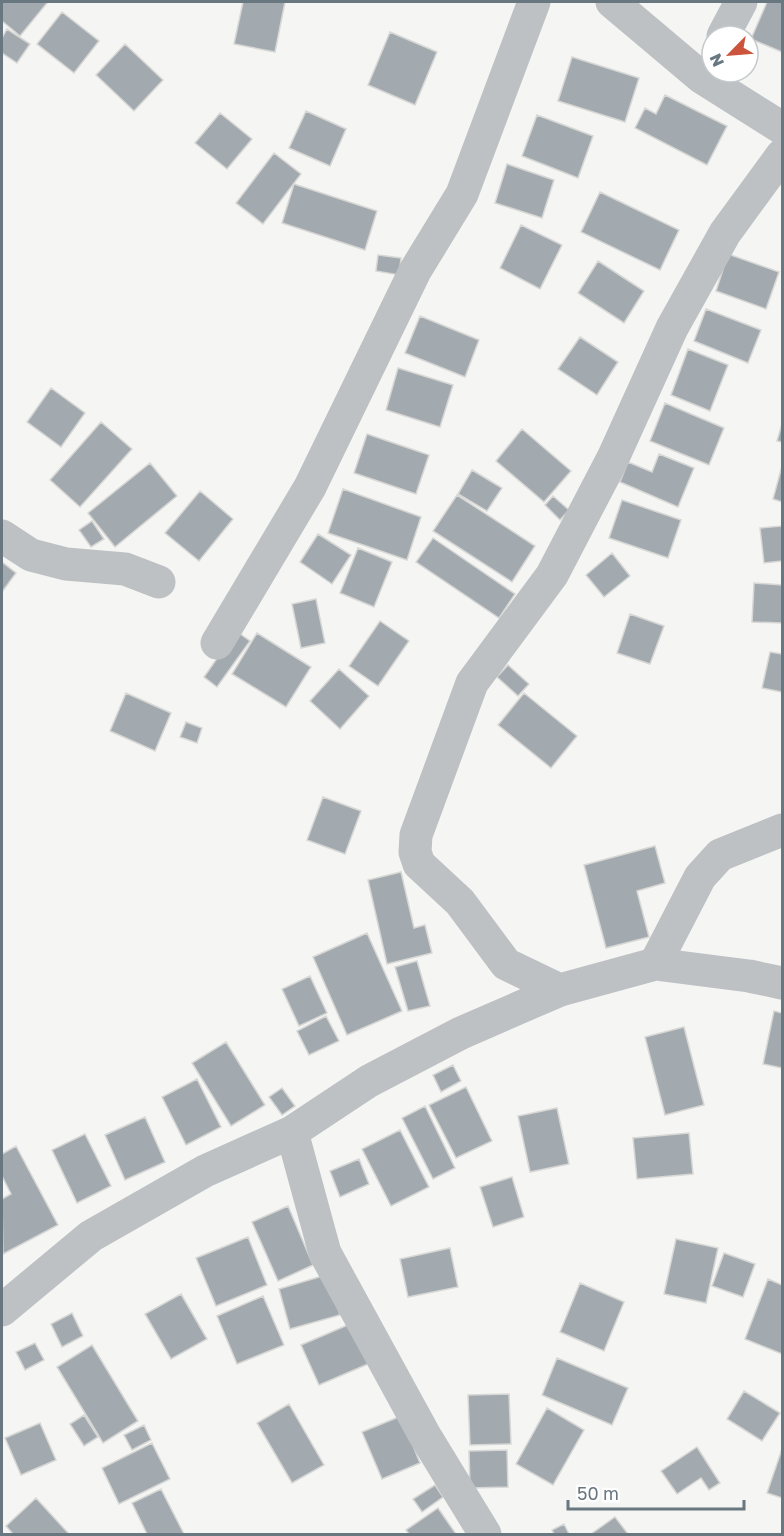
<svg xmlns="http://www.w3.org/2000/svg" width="784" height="1536" font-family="'Golos Text',sans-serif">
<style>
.building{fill:#a3aaaf;stroke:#d7d7d5;stroke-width:1.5}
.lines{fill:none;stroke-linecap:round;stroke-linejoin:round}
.minor{stroke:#bdc1c4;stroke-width:33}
</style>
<rect width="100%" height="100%" fill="#f5f5f3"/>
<path class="building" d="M2 2H45L47 3 20 36 2 21Z
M243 2H285L275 52 234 44Z
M767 2H782V52L751 39Z
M62 12 99 41 74 73 37 44Z
M7 29 30 44 17 63 2 53V38Z
M390 32 437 52 415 105 368 85Z
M125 44 163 80 134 111 96 75Z
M572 57 639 78 625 122 558 101Z
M665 95 727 126 707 165 635 128 645 108 656 114Z
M306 111 346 129 330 166 289 148Z
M220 113 252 139 227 169 195 143Z
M537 115 593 136 578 178 522 156Z
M274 153 301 174 263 224 236 203Z
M507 164 554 180 542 218 495 203Z
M294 184 377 211 365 250 282 223Z
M600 192 679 230 660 270 581 232Z
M521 225 562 245 540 289 500 268Z
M728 254 779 272 766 309 716 291Z
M378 255 401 258 399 275 376 271Z
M598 261 644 291 624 323 578 293Z
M706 309 761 330 748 363 694 341Z
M420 316 479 340 465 377 405 353Z
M580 337 618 362 597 395 558 369Z
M688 349 728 365 710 411 671 395Z
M398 368 453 385 440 427 386 410Z
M51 388 85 413 61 447 27 422Z
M665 403 724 428 709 465 650 441Z
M101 422 132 449 80 507 50 480Z
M782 424V442L777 441Z
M522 429 571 471 544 502 496 461Z
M367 434 429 455 416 494 354 473Z
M659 454 694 468 678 507 620 482 628 462 652 472Z
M150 463 177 496 115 547 88 513Z
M782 466V502L773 499Z
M472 470 502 488 487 511 458 494Z
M343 489 421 517 407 560 328 533Z
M200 491 233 519 199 561 165 533Z
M457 495 535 546 512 582 433 531Z
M553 496 569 510 560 520 545 505Z
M622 500 681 520 668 558 609 538Z
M92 521 104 539 91 547 79 530Z
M782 526V561L764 563 760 528Z
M318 534 351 555 332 584 300 562Z
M433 538 515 594 499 618 416 562Z
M358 548 392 562 374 607 340 593Z
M612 553 630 576 604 597 586 575Z
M2 562 16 573 2 592Z
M754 583 782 585V623L752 622Z
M316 599 325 643 301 648 292 604Z
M630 614 664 626 650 664 617 653Z
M380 621 409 641 378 686 349 666Z
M236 631 250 641 217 687 204 677Z
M257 633 311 667 286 707 232 674Z
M770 652 782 654V692L762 688Z
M508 665 529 684 518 696 497 677Z
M339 669 369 696 340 729 310 701Z
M126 693 171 713 155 751 110 731Z
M524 693 577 736 551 768 498 725Z
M186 722 202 728 197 743 180 737Z
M323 797 361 811 345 854 307 840Z
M655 846 665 883 637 891 649 937 606 948 584 865Z
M401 872 414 928 425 925 432 953 387 964 368 880Z
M367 933 402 1011 347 1035 313 957Z
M417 961 430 1006 408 1011 395 967Z
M310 976 327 1013 299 1026 282 989Z
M774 1011 782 1013V1068L763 1064Z
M326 1016 339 1041 309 1055 297 1031Z
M684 1027 704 1105 665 1115 645 1037Z
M226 1042 265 1105 231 1126 192 1063Z
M453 1065 461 1081 441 1092 433 1075Z
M197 1079 221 1127 186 1145 162 1097Z
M466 1087 492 1141 456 1158 429 1105Z
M282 1088 295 1106 282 1115 269 1097Z
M425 1106 455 1168 433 1179 402 1118Z
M557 1108 569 1164 530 1172 518 1116Z
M145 1117 165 1162 125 1180 105 1135Z
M400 1130 429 1187 391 1206 362 1149Z
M689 1133 693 1174 637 1179 633 1138Z
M85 1134 111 1186 77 1203 52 1150Z
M16 1146 58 1225 3 1254 2 1199 11 1194 2 1176V1154Z
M359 1159 369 1184 340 1197 330 1171Z
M512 1177 524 1217 493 1227 480 1187Z
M288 1206 313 1265 278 1281 252 1222Z
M248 1237 267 1285 216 1306 196 1258Z
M676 1239 718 1248 706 1303 664 1294Z
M450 1248 458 1287 408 1297 400 1259Z
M724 1253 755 1264 743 1297 712 1286Z
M329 1274 340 1315 290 1329 279 1289Z
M768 1279 782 1285V1354L745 1339Z
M580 1283 624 1302 604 1351 560 1332Z
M181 1294 207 1339 171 1359 145 1314Z
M263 1296 284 1345 237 1364 217 1316Z
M72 1313 83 1336 62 1347 51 1324Z
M350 1324 368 1364 319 1385 301 1345Z
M35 1343 44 1360 25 1370 16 1352Z
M92 1345 138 1421 103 1443 57 1367Z
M557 1358 628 1388 612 1425 542 1395Z
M744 1391 780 1413 762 1441 727 1419Z
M509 1394 511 1444 470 1445 468 1395Z
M289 1404 324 1465 292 1483 257 1423Z
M547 1408 584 1430 553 1485 516 1464Z
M84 1415 98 1437 84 1446 70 1424Z
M401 1416 420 1463 382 1479 362 1432Z
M40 1423 56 1460 21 1475 5 1438Z
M144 1425 151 1440 132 1450 124 1435Z
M152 1443 170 1479 119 1504 102 1468Z
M697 1447 720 1483 709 1490 701 1478 677 1494 661 1471Z
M782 1449V1498L767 1493Z
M507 1450 508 1487 470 1488 469 1451Z
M435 1485 443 1497 422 1512 413 1499Z
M161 1489 184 1534H147L132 1503Z
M36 1498 69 1534H13L6 1526Z
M438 1508 456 1534H409L406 1530Z
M615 1517 628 1534H591Z
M564 1524 569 1534H554L552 1530Z"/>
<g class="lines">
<path class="minor" d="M612 2 701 77 782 128
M723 36 741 2
M2 536 31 555 66 564 125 569 159 582
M217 643 310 487 415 271 462 194 534 2
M655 964 700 877 720 855 782 830
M560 990 506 964 460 902 419 864 415 852 416 835 472 683 552 575 613 458 672 328 725 233 782 155
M292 1132 325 1253 424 1434 485 1534
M2 1310 91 1236 205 1171 292 1132 369 1081 461 1033 560 990 655 964 749 976 782 983"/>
</g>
<rect width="784" height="1536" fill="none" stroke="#687780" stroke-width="6"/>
<g transform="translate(730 54) rotate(245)"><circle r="28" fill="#ffffff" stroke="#c3c9cc" stroke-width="1.5"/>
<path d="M0-4.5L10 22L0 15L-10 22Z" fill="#cc533c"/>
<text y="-9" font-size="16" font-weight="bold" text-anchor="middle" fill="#687780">N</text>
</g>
<path d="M568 1500v9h176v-9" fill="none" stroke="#687780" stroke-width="3"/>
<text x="577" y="1500" font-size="18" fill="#687780" stroke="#ffffff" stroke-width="4.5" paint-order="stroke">50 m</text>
</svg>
